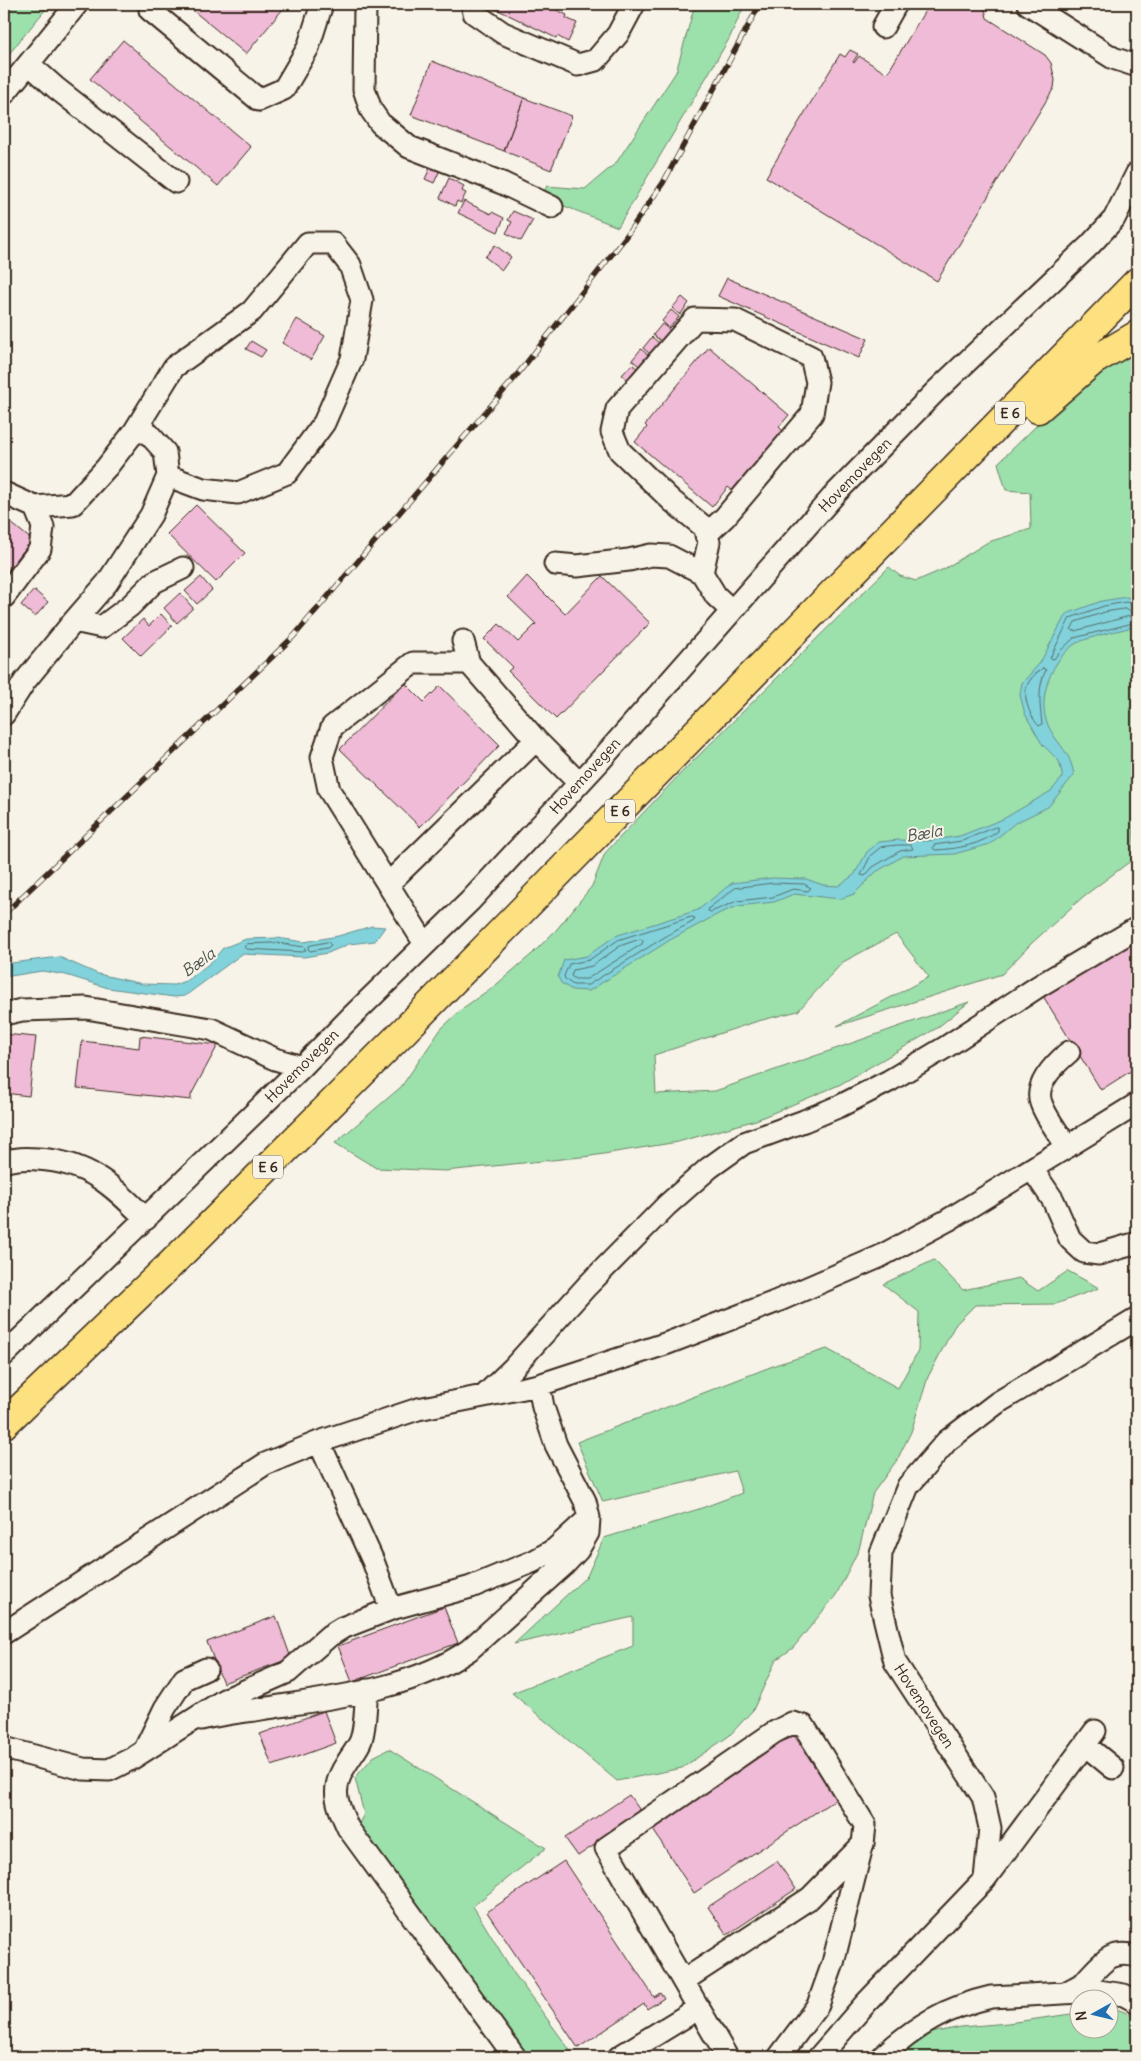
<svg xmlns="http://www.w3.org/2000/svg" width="1141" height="2061" font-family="Delius,sans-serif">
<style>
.green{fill:#9ce0ac;stroke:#6c8565}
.water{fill:#81d2db;stroke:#658f8f}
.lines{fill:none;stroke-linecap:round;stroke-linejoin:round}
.shore{stroke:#576d6a;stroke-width:1}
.building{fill:#efbbd7;stroke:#3b2a1e}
.minor-casing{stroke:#3b2a1e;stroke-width:25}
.highway-casing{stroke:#3b2a1e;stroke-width:31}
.minor{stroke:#f7f3e8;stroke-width:21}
.highway{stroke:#fde080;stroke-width:28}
.rail-casing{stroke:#3b2a1e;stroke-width:5.5}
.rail{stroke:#f7f3e8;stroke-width:4;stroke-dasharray:11;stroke-linecap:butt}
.labels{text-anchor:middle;stroke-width:4;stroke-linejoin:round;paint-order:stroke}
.shield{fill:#f7f3e8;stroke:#73665b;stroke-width:1}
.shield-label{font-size:14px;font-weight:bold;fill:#3b2a1e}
.street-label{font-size:15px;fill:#3b2a1e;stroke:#f7f3e8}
.water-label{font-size:16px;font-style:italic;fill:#4c544d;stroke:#f7f3e8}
</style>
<rect width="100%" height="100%" fill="#f7f3e8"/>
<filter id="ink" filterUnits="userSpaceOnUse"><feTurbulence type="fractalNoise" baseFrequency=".02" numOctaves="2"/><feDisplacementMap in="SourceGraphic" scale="10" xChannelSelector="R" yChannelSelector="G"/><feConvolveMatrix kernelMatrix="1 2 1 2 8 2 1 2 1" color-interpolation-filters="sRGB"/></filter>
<g filter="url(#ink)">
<path class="green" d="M4 4H50L4 60Z
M695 4H745L729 39 618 227 541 197 547 186 585 189 616 163 676 72Z
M1137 344V821L1134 824 1132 860 1084 896 1033 942 1002 974 837 1026 929 977 896 934 843 962 798 1011 758 1021 654 1055 656 1094 715 1091 969 1002 937 1028 839 1085 756 1120 678 1142 591 1156 445 1171 376 1168 335 1143 401 1087 441 1029 463 1008 497 984 532 954 557 929 592 886 605 853 683 771 889 567 900 576 916 581 944 569 988 542 1031 529 1030 492 1006 490 998 463 1072 391Z
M934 1260 963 1290 1019 1278 1038 1291 1068 1271 1099 1288 1056 1304 975 1305 955 1325 928 1377 911 1432 897 1460 873 1493 859 1549 836 1595 793 1648 776 1660 753 1710 729 1736 682 1768 617 1781 512 1693 633 1646V1617L514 1644 587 1576 604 1538 699 1509 742 1493 735 1471 603 1502 577 1442 778 1364 827 1349 898 1388 918 1351 919 1312 883 1284Z
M389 1749 546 1848 473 1906 513 1972 575 2057H524L357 1827 364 1814 355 1778 373 1757Z
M1109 2006 1137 2017V2057H898L931 2033 961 2027 1008 2023 1078 2013V2028H1108Z"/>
<path class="water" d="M1127 597 1137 601V626C1125 629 1084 638 1075 644 1052 659 1036 699 1048 725 1057 745 1070 750 1074 775L1048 807 1015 823 990 844 954 854 903 856 876 872 854 894 840 899 794 894 774 902 738 906 720 913 670 940 589 991 572 990 561 983 558 977 564 960 587 956 615 936 698 910 732 883 773 878 806 879 823 885 838 886 854 875 867 852 879 842 898 840 927 841 960 836 1003 819 1051 791 1062 778V773L1059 761 1042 744 1025 714 1020 695 1022 683 1040 663 1066 614 1102 601Z
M372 926 385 927 375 941 349 944 328 953 304 957 242 954 185 996 174 997 108 988 66 975 42 971 4 977V964L59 957 98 974 143 984 174 985 188 980 211 962 223 948 246 939 277 938 304 942 338 936Z"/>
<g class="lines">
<path class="shore" d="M1137 606 1126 602 1104 606 1070 618 1050 658 1054 659 1059 652 1074 638 1137 622
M1125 609 1132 612 1133 615 1075 631 1071 630 1075 622 1105 612Z
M1043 668 1046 670C1037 687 1040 706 1042 724L1039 726C1031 718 1022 698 1027 686 1030 678 1037 672 1043 668Z
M996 827 998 828V831C981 845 957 849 935 850L933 848 934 845 962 841Z
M898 845H911L913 849 900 851 873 867 865 876 861 875 871 855 881 847Z
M773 883 804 884 811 888 808 891 793 889 773 897 737 901 711 912 708 911 709 908 735 888Z
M692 917 695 918 694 921 668 935 588 985H573L565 979 564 976 569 964 589 960 618 940Z
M641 939 643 941 642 944 587 979H575L571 976 573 970 592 966 620 946Z
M328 942 331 945 327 948 310 951 308 949 309 946Z
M277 943 304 947 306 950 303 952 246 949 244 947 247 944Z"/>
</g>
<path class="building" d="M185 4H287L246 54Z
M491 4H544L567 15 566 18 577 23 568 42 557 36 556 38 490 6Z
M929 4H980L985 9 987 18 1045 55 1051 63 1055 80 1054 88 1049 96 937 281 766 177 840 54 845 57 850 50 858 54 853 62 854 63 859 56 887 74Z
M123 40 251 147 218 186 90 79Z
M432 61 524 98 504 151 411 115Z
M524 98 572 116 551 170 504 151Z
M431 166 440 170 434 183 425 179Z
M449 178 464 186 462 191 466 193 461 203 457 201 455 206 440 198Z
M464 201 491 214 492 212 504 218 498 232 458 213Z
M513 211 533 220 521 241 506 233 512 222 508 220Z
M495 245 511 257 502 270 485 257Z
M727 278 868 339 859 358 718 296Z
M682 297 689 303 680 315 672 308Z
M671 310 679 317 669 328 662 321Z
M297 319 325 336 311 360 282 343Z
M662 324 670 330 661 341 653 335Z
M652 337 659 343 650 354 643 348Z
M251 341 266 350 261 357 246 349Z
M709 347 789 415 779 427 783 431 733 491 728 487 712 507 635 442 647 427 645 425Z
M641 349 648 355 639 366 632 360Z
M632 364 639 370 630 381 622 375Z
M196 505 245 553 216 582 167 534Z
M10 522 32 540 6 573 4 571V529Z
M527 576 565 614 602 576 650 623 556 719 508 671 513 667 484 639 499 624 518 642 536 624 508 597Z
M201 577 212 590 197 604 185 591Z
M34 590 48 602 35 617 21 605Z
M180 593 193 608 177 623 164 608Z
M161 614 172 626 141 656 123 638 143 619 149 626Z
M405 683 424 702 440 686 500 745 420 827 340 749Z
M1137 937V1067L1101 1090 1043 996Z
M4 1034 36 1037 29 1096 4 1093Z
M140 1036 218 1045 191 1095V1100L77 1088 82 1041 139 1048Z
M444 1607 458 1643 352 1682 338 1646Z
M276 1616 291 1658 223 1683 207 1642Z
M324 1711 336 1743 272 1766 260 1734Z
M792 1732 836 1799 694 1893 650 1825Z
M629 1795 642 1813 578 1856 565 1838Z
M564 1861 654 1997 660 1993 664 1998 647 2009 644 2004 578 2048 487 1912Z
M777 1861 796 1889 727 1935 708 1907Z"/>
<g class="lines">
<g class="minor-casing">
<path id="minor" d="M365 4 364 89 371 110 380 123 409 147 502 183 552 207
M472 4 474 13 503 33 578 65 596 60 618 34 634 4
M1028 4 1113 58 1137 66
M150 10 259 100 284 89 308 48 322 4
M883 27 896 4
M29 64 56 88 176 182
M4 94 77 4
M134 432 174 367 252 311 308 243H333L350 265 362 300 352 359 324 423 287 473 238 493 203 489 168 476
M4 493 35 507 73 504 107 467 134 432H147L165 452 168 476 151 515 107 583 74 621 25 681 4 714
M706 535 725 517 812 414 817 382 811 357 735 320 695 319 617 409 612 432 620 451 672 501 704 527 709 542 702 573 716 596 731 610
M555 564 577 566 629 560 651 555 669 556 702 573
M4 597 40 549 43 527 35 507
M74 621 102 627 130 606 154 582 183 568
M463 641 469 663 536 740 579 783
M388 884 536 740
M425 944 329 790 322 757 332 727 413 663H469
M4 1014 22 1010 86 1008 211 1029 275 1059 302 1067
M1067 1147C1059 1133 1046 1118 1041 1103 1034 1084 1056 1063 1069 1052
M4 1162C16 1158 25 1158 38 1159 88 1162 112 1185 146 1219
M1032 1169 1053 1200 1070 1239 1084 1252 1099 1254 1137 1243
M4 1355 302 1067 350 1018 470 901 599 762 836 493 936 391 1090 245 1114 219 1137 173
M485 1395 513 1368 587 1286 667 1205 709 1168 744 1143 804 1121 840 1106 889 1081 946 1047 1039 986 1137 928
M319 1442 373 1561 391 1609
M4 1633 265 1464 319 1442 418 1409 539 1385 668 1343 775 1302 879 1257 948 1220 1137 1104
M367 1690C365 1706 366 1725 361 1740 358 1748 351 1756 347 1763 330 1788 336 1802 348 1828L515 2057
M201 1719C221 1714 241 1712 261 1709 329 1698 412 1690 469 1650L564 1565 578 1550 588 1533 589 1518 585 1501 556 1445 543 1407 539 1385
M1085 1745 1113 1768
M4 1748 83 1769 109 1770 133 1758 224 1700 288 1672 329 1636 342 1628 391 1609 471 1587 534 1561 555 1549 589 1518
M145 1749 165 1708 184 1679 206 1669
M985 1879 990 1828 983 1797 895 1662 879 1596 881 1553 908 1486 947 1441 997 1403 1137 1319
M683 1981 810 1898 863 1844 865 1825 804 1726 792 1723 773 1733 606 1848 727 2057
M1067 1992C1074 1988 1083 1985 1087 1979 1103 1962 1111 1949 1137 1956
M619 2057 699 2008
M779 2057 818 2005 833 1963 862 1846
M819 2057 866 2003 985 1879 1095 1731
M882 2057C915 2026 947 2007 991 1997L1098 1991 1124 1995 1137 2002"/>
</g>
<g class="highway-casing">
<path id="highway" d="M1038 409 1093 361 1137 335
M4 1424 171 1264 404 1031 1137 282"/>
</g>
<use href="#minor" class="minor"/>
<use href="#highway" class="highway"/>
<g class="rail-casing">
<path id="rail" d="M4 914 294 636 513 380 624 239 663 183 760 4"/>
</g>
<use href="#rail" class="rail"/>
</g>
</g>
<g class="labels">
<g class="shield">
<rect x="995" y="401.5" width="30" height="23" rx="4"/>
<rect x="605" y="799.5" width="30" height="23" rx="4"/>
<rect x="253" y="1155.5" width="30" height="23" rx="4"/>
</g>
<g class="shield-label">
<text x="1010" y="418">E 6</text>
<text x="620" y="816">E 6</text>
<text x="268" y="1172">E 6</text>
</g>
<g class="street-label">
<text transform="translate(855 475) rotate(-46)" y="5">Hovemovegen</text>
<text transform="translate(585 776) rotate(-48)" y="5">Hovemovegen</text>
<text transform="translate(302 1066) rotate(-45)" y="5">Hovemovegen</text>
<text transform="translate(924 1706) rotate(57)" y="5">Hovemovegen</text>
</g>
<g class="water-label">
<text transform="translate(924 833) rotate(-10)" y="6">Bæla</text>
<text transform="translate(198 962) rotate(-36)" y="6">Bæla</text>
</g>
</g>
<rect width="1141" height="2061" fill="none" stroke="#f7f3e8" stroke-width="20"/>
<rect x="10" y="10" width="1121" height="2041" fill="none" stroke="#3b2a1e" stroke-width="2" filter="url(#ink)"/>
<g transform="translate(1094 2014) rotate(262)"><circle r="24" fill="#f7f3e8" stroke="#aca397"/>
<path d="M0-4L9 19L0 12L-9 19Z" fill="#1f6fb2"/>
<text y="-8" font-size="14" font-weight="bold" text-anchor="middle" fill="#3b2a1e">N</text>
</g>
</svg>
